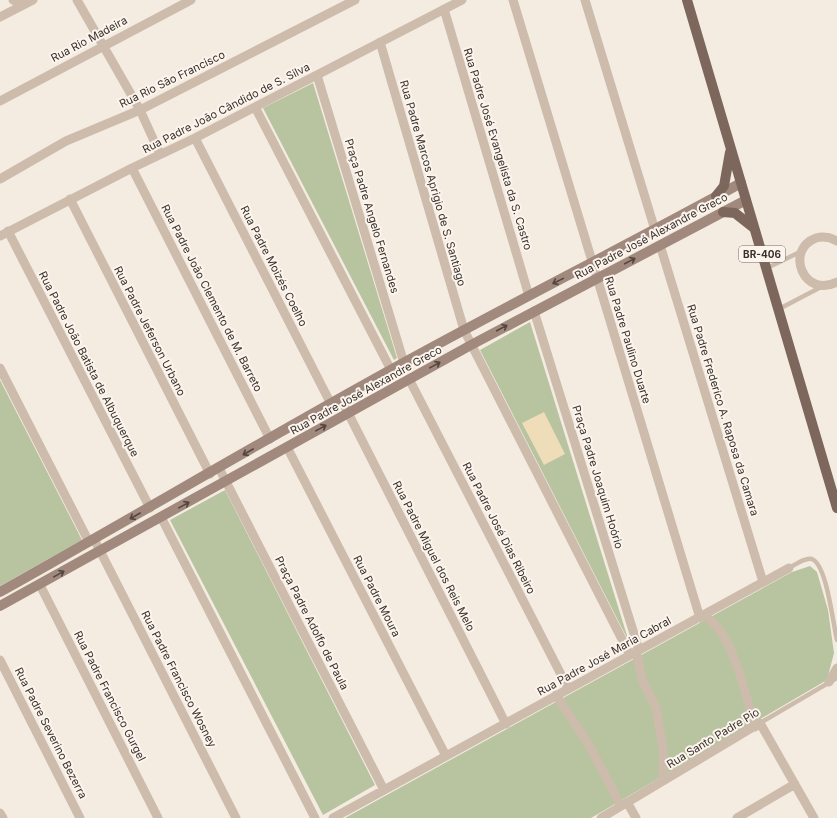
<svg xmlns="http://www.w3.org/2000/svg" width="837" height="818" font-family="Inter,sans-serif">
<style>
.green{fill:#b8c4a0}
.sand{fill:#efdcb8}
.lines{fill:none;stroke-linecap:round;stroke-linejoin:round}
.lane{stroke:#cdbbac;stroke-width:4.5}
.street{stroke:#cdbbac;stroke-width:9}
.secondary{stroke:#a18a7d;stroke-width:10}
.primary{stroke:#7d675c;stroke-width:10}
.oneway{stroke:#544640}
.labels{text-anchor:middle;stroke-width:4;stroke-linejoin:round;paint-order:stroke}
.shield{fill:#fbf5ee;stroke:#756b66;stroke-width:1}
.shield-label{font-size:10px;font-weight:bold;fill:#3b302b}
.street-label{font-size:11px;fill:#3b302b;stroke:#fbf5ee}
</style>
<rect width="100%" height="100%" fill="#f4ebe1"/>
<path class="green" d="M313 83 397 358 394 360 263 108Z
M530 322 629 642 480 350Z
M0 380 82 540 0 586Z
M225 490 375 785 323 815 170 520Z
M810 566 817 572 828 610 834 653 827 680 591 818H345L792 572Z"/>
<path class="sand" d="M544 412 565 454 544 465 522 423Z"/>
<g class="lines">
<path class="lane" d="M767 268 802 251
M779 309 823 286
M789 568C795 565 805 557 812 559 827 565 833 624 837 640
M760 723 837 678"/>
<path class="street" d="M13 0 23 5
M77 0 140 110 160 154
M513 0 700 618
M585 0 655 230
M444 9 529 296
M0 17 33 0
M380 42 464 330 630 655
M317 75 404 363
M0 101 191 0
M255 107 391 370
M195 138 331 404
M132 168 270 439
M0 179 66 141 140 110 355 0
M70 199 210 474
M8 231 150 508
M0 236 132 168 195 138 462 0
M837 241C830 237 823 236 816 238 784 250 804 299 837 282
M660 245 763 582
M534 311 639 650
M0 368 89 542
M409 379 568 688
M341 399 506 724
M287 447 446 756
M219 468 384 790
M161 517 315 818
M94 539 236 818
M40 585 158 818
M703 615C734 632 745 695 755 727
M636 651 643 682 656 708 663 748V781
M0 660 80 818
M829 682 837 668
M556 695 589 745 621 806
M627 802 636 818
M0 813 3 818
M333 818 789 568
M601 818 760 723 814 818
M737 818 795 784"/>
<path class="secondary" d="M0 592C136 516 270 436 407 361 518 300 630 244 741 183
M0 606 471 345 746 200"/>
<path class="primary" d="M687 0 837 508
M716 196 724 186 730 152
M723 212 735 213 754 228"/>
</g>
<defs><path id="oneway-shaft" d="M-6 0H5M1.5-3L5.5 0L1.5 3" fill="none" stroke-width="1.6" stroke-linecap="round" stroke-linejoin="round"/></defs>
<g class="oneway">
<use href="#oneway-shaft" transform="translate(630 261) rotate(-28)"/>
<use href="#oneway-shaft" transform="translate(558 281) rotate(154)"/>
<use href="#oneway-shaft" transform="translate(502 328) rotate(-28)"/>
<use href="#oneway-shaft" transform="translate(435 365) rotate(-29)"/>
<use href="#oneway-shaft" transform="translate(321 428) rotate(-29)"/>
<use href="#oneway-shaft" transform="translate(248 452) rotate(150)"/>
<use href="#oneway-shaft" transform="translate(184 505) rotate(-29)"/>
<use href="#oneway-shaft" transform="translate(135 516) rotate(150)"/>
<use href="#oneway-shaft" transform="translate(59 574) rotate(-29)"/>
</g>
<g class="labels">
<rect class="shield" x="739" y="246" width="46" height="16" rx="3"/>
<g class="shield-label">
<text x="762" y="258">BR-406</text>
</g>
<g class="street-label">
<text transform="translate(89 39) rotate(-28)" y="4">Rua Rio Madeira</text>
<text transform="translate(172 79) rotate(-26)" y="4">Rua Rio São Francisco</text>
<text transform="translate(226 108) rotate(-27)" y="4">Rua Padre João Cândido de S. Silva</text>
<text transform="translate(498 149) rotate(73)" y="4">Rua Padre José Evangelista da S. Castro</text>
<text transform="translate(433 183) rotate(74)" y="4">Rua Padre Marcos Aprigio de S. Santiago</text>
<text transform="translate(372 216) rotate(73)" y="4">Praça Padre Angelo Fernandes</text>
<text transform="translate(651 236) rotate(-28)" y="4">Rua Padre José Alexandre Greco</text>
<text transform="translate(274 266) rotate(63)" y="4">Rua Padre Moizés Coelho</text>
<text transform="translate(212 298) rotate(63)" y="4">Rua Padre João Clemento de M. Barreto</text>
<text transform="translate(150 331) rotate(63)" y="4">Rua Padre Jeferson Urbano</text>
<text transform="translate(628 340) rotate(73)" y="4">Rua Padre Paulino Duarte</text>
<text transform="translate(89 364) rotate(63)" y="4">Rua Padre João Batista de Albuquerque</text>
<text transform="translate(366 390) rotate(-29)" y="4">Rua Padre José Alexandre Greco</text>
<text transform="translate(723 410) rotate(73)" y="4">Rua Padre Frederico A. Raposa da Camara</text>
<text transform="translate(598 477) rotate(73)" y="4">Praça Padre Joaquim Hoório</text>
<text transform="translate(499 528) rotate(63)" y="4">Rua Padre José Dias Ribeiro</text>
<text transform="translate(434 556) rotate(63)" y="4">Rua Padre Miguel dos Reis Melo</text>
<text transform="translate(377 596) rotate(63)" y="4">Rua Padre Moura</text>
<text transform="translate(312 623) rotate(63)" y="4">Praça Padre Adolfo de Paula</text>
<text transform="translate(604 656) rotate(-29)" y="4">Rua Padre José Maria Cabral</text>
<text transform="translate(179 679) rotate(63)" y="4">Rua Padre Francisco Wosney</text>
<text transform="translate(110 696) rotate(63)" y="4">Rua Padre Francisco Gurgel</text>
<text transform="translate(51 733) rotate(63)" y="4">Rua Padre Severino Bezerra</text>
<text transform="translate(713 738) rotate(-31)" y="4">Rua Santo Padre Pio</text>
</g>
</g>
</svg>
